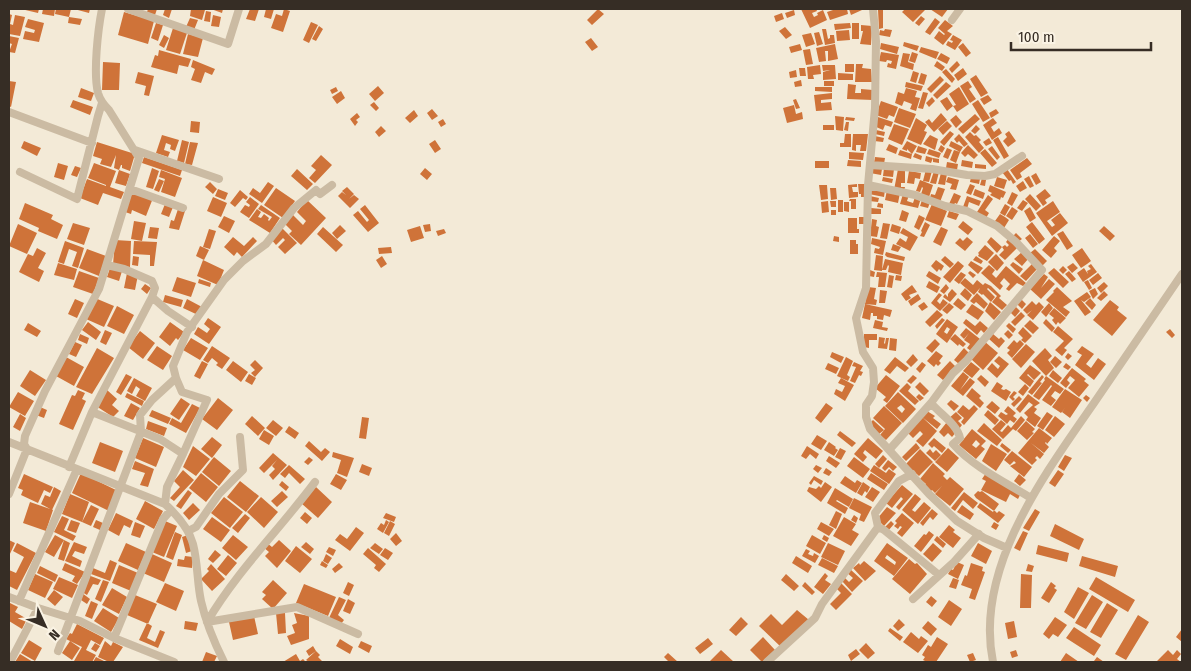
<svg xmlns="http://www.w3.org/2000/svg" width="1191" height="671" font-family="'Fira Sans Condensed',sans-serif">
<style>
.building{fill:#cf7339;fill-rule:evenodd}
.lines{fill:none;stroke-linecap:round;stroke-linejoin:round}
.street{stroke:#cbbba3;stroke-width:8}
</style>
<rect width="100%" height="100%" fill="#f3ead7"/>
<path class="building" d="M21 9H39L38 13Z
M43 9H55L54 16 42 14Z
M56 9H71L69 17 55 14Z
M74 9H90L89 13Z
M148 9H157L155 15 147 12Z
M165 9H172L169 18 163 15Z
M191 9 205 10 202 20 190 16Z
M211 9H223L222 13Z
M250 9H259L255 21 246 19Z
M266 9H274L271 19 264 17Z
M284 9 290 11 283 32 271 28 276 14 282 16Z
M598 9 604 14 592 25 587 20Z
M801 9H816L817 11 812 13 814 17 818 15 817 13 823 10 827 20 810 28Z
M836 9H847L848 14 830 20 827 12Z
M849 9H861L862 10 851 15Z
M905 9H923L925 10 913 22 902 12Z
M930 9H948L942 17Z
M794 10 795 15 787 18 785 13Z
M878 10H883V28L879 29Z
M206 11 211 12 210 22 204 21Z
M124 12 154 21 148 44 118 35Z
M782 13 784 19 776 22 774 16Z
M9 14 12 15 10 24 13 25 15 15 25 17 20 36 9 34Z
M213 15 221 17 219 27 211 26Z
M921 16 925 19 919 26 915 23Z
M69 17 82 19 80 25 68 23Z
M190 18 198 20 194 30 186 27Z
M935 18 940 22 930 35 925 32Z
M28 19 44 23 39 42 23 39 25 31 34 33 35 30 25 27Z
M945 20 953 26 947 31 952 34 943 45 934 38 939 31 944 35 945 34 938 28Z
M311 22 318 25 309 43 303 40Z
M156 23 163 25 158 41 151 38Z
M850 23 851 28 835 30 834 24Z
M852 23H859V39H852Z
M861 25 872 26 871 45 860 44 863 31H861Z
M319 26 323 29 316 41 312 39Z
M785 27 792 35 786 39 779 31Z
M173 28 187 33 180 54 166 50Z
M822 29H826L828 39 830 38V35H834L835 43 825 45Z
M885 29 892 30 890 37 879 35 880 30 884 31Z
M849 30 850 40 837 41 836 31Z
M819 32 823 44 817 46 814 33Z
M811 33 815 44 806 47 802 35Z
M188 34 203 38 198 57 183 54Z
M164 35 169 38 164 48 159 45Z
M953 35 962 40 955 50 946 45 948 41 952 43 953 41 950 40Z
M9 36 19 38 15 53 9 52 12 44 9 43Z
M591 38 598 47 592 51 585 42Z
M904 42 919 46 917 51 903 46Z
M881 43 899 47 897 54 880 49Z
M963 43 971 53 966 57 958 47Z
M800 44 802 50 791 53 789 47Z
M835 44 838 59 828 61V51H825L826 61 819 62 816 48Z
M921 47 939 52 936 59 919 52Z
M810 49 813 64 806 65 803 50Z
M159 50 191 59 188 67 179 65 177 74 151 67 155 55 158 56Z
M881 52 899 55 896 69 887 67 888 63 891 64 892 61 887 60 886 62 879 61Z
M912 52 918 54 915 63 909 61Z
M903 53 910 54 908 62 914 64 913 70 900 66Z
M941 53 950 58 947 64 937 59Z
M193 60 215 69 212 75 205 72 201 83 191 80 195 69 191 67Z
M937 61 945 67 942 71 934 66Z
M957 61 960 65 952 73 949 69Z
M103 62 120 63 119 90H102Z
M845 64H854V72H845Z
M856 64H863L862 68 871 69 872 82H855Z
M820 65 821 74 813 75 814 79H808L807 67Z
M822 65H835L836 79 823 80V72L830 70 823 71Z
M799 68H805L806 76H800Z
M963 68 967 74 958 81 954 75Z
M946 69 955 79 952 83 942 72Z
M796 70 797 77 790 78 789 72Z
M913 71 919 73 916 83 910 81Z
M138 72 154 76 149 96 144 95 146 86 135 83Z
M838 73 853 74V80H838Z
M921 73 927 75 924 85 918 83Z
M976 75 988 93 981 97 970 79Z
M940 76 944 80 931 93 927 89Z
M801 80 802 86 795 87 794 82Z
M9 81 16 82 11 107 9 106Z
M824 81H834V86H824Z
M968 81 972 87 969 89 976 99 970 103 960 86Z
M906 82 923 86 921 91 905 87Z
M946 82 951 86 937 99 933 95Z
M848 84 856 85 855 93H861V89L873 90V100L847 99Z
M378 86 384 93 375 101 369 94Z
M336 87 338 91 332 94 330 90Z
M815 87H832V92L815 91Z
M959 87 969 104 957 112 953 106 956 105 949 94Z
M81 88 94 93 91 101 78 97Z
M906 88 917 91 915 97 920 98 916 111 910 109 912 104 904 101 902 106 895 103 898 92 904 94Z
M341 91 345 98 337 104 332 97Z
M923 92 928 93 923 109 918 108Z
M832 93V99L821 100V103L831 102 832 110 816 111 814 95Z
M988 95 992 100 984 105 980 99Z
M932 97 935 101 929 107 926 103Z
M947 97 953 106 947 111 940 101Z
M796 99 800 108 796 109 793 100Z
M73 100 93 107 90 115 70 107Z
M978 100 990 118 983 122 972 104Z
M881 101 898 107 894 117 889 115 887 119 876 115Z
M374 102 379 108 376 111 370 105Z
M794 105 796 114 802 112 803 119 787 123 783 108Z
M899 108 916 114 910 128 894 122Z
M432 109 438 116 432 120 427 113Z
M996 109 999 113 991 118 989 113Z
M414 110 418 116 410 123 405 118Z
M357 113 360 117 356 120 358 122 355 126 350 119Z
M941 113 947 120 934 132 925 122 929 119 932 123Z
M975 114 980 119 963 134 958 129Z
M956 115 962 122 956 128 950 120Z
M835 116 844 117 843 131 836 130Z
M846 117 855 118 854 121 845 120Z
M878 117 893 122 891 127 885 125 883 130 874 126Z
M916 118 927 125 924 131 927 132 921 145 907 139Z
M993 118 997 123 991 127 994 132 999 128 1002 133 992 140 983 125Z
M443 119 446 124 441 127 438 122Z
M191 121 200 122 199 133 190 132Z
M947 121 952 126 943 135 938 129Z
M846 122H849L848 131 844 130Z
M894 124 909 129 902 145 888 139Z
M823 125H834V130H823Z
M976 125 980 129 975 134 971 131Z
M381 126 386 131 379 137 375 132Z
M876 130 885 132 884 136 875 134Z
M950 131 954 134 944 146 940 142Z
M1009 131 1016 141 1008 147 1003 141 1007 137 1005 134Z
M970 132 974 136 976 135 981 140 979 142 984 148 979 153 965 137Z
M845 134H851V147H840V143H844Z
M853 134H868L866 151H860L861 145H856V151L852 150Z
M959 134 968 144 964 147 959 141 957 143 954 139Z
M162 135 179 140 175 151 170 149 171 145 166 143 164 150 170 152 168 157 156 153Z
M930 135 938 139 935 150 923 144Z
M875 136 884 138 883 142 874 141Z
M998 137 1009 156 1004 159 993 140Z
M989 138 992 143 986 146 983 142Z
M182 140 189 142 184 163 177 161Z
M435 140 441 149 435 153 429 144Z
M24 141 41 148 37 156 21 148Z
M907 141 917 146 912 154 907 149V151L902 149Z
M951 141 963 147 960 152 949 146Z
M97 142 135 154 130 171 122 168V165H121L119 170 114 168 116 155 111 167 100 164 102 159 93 156Z
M190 142 198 143 192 165 185 164Z
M889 144 898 148 896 154 886 150Z
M941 145 945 148 942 153 938 150Z
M968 145 978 155 974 159 968 154 965 157 961 153Z
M918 146 927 149 925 154 916 152Z
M992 146 1000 157 997 160 988 149Z
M947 148 952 150 948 159 943 157Z
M929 149 941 153 939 158 927 154Z
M985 149 997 163 992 167 980 153Z
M900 150 912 154 911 159 898 155Z
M954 150 960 152 956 163 950 160Z
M849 152 864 153 863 160 849 159Z
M915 153 922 156 921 160 913 157Z
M321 155 332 165 315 183 309 178 316 170 311 166Z
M926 156 933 158 931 163 925 161Z
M144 157 182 170 180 176 142 163Z
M875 157 885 158 884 164 874 163Z
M933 158 939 159V163L933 162Z
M1027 158 1032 164 1020 173 1022 177 1017 180 1010 170Z
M848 160 861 161V167L847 166Z
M962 160 973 162 972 168 961 166Z
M815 161H829V168H815Z
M947 162 958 164 957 170 946 168Z
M58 163 68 166 64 180 54 177Z
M94 163 116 171 110 187 124 192 121 199 103 193 98 205 80 198 87 179 106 186V185L88 178Z
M975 164 986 165V169L975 168Z
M75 166 81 168 77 177 71 175Z
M871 167 882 169 881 175 870 173Z
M152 168 159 171 153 189 146 187Z
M425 168 432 174 427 180 420 174Z
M884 168 894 169 893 177 883 176Z
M297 169 313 184 307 190 291 176Z
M898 169 905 171V183H901V187H905L904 191 894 190Z
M926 169 932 171 929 182 923 181Z
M1007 169 1016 182 1013 184 1011 180 1009 181 1002 172Z
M119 170 130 174 126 186 115 183Z
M161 170 182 178 175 197 161 192 165 179 159 177Z
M909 171 921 173 920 179 915 178 914 184 907 183Z
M934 171 939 172 936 184 930 183Z
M941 173 947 174 945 185 938 184Z
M1036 173 1041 182 1036 185 1031 176Z
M1029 176 1034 186 1030 188 1024 179Z
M883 177 893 179 892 183 882 181Z
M948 177 959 180 956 190 950 189 952 184 946 182Z
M971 177 980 179 979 184 970 182Z
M997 177 1007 180 1004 189 994 186Z
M982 178 986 180 985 186 980 185Z
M159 179 164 181 159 192 154 190Z
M920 180 933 185 929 197 921 194 923 188 922 187 920 192 916 191Z
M1023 181 1027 188 1020 192 1016 186Z
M210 182 217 189 213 194 205 187Z
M268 182 274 186 262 203 249 194 253 188 260 193Z
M857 184V187H852L853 192H858V197L849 198 848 185Z
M858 184H865V197H861V194H859Z
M970 184 975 186 971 195 966 193Z
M819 185H827L828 199 821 200Z
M990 185 1006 192 1003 198 1001 197 1000 200 990 195 992 193 988 191Z
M347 187 354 194 349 199 354 195 359 199 350 208 338 196 342 192 346 195 342 191Z
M870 187 885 190 884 197 869 194Z
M938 187 945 189 940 202 930 198 931 194 935 195Z
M276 188 295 201 283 218 264 205Z
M830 188H836L837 199 831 200Z
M218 189 228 193 225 200 215 196Z
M975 189 985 193 983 199 973 195Z
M1045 189 1051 196 1045 200 1047 203 1043 206 1036 196Z
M240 190 248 197 246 200 243 198 235 207 230 203Z
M887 190 900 193 898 203 885 200Z
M133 191 153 198 146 216 132 210 131 214 125 212Z
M1012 192 1018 195 1012 206 1007 203Z
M954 193 961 196 957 204 955 203 953 206 949 204Z
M903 194 909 195 907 201 913 203 915 197 921 198 918 208 900 204Z
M1030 194 1041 206 1036 211 1025 199Z
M988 195 993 199 985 210 989 213 986 218 977 212Z
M870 196 879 198 878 202 869 201Z
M967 196 981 201 979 206 969 202 967 209 963 207Z
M213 197 227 203 221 217 207 211Z
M250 197 259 204 249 218 240 212 245 205 249 207 250 205 246 202Z
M850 199H856V209H851V201H849Z
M307 200 326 218 301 245 289 234 292 231 285 224 293 215 303 225 306 221 297 212Z
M838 200H843V212H838Z
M922 200 930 202 928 208 920 206Z
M1023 200 1028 203 1022 211 1017 208Z
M828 201 829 212 822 213 821 202Z
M830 201H836V207H831Z
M1053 201 1060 212 1047 221 1052 227 1055 225 1051 220 1060 213 1068 223 1052 236 1036 213Z
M844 202H849V212L844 211Z
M25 203 53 215 51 219 63 225 57 239 38 231 39 228 19 219Z
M878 203 883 204V208L877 207Z
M165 204 173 207 169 217 161 214Z
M932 204 947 211 941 226 925 220Z
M1005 204 1010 207 1005 216 1000 213Z
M261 205 280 218 270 233 249 220 257 209 261 212 258 217 261 218 264 214 269 218 268 220 269 221 272 217 258 209Z
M365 205 379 223 368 232 353 215 358 211 367 222 369 220 360 209Z
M1012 207 1018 211 1012 220 1006 216Z
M1030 207 1036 218 1030 222 1024 211Z
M871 208 881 209V214H870Z
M178 209 185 211 179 230 169 228 171 220 174 221Z
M831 210H836V215H831Z
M902 210 909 213 906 222 899 220Z
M949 211 959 214 956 220 947 217Z
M1000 214 1005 217 1004 219 1005 217 1009 220 1004 228 995 221Z
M919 215 925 218 919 230 914 227Z
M224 216 235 221 229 233 218 227Z
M859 217H866V224H859Z
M848 218H857V229H859V233H848Z
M872 219 877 220 876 226 879 227 877 237 870 236Z
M134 221 146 223 142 241 131 239Z
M963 221 973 229 968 235 958 227Z
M925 222 930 225 924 237 920 236 922 232 921 231Z
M1032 222 1045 239 1039 244 1026 227Z
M73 223 90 228 84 245 67 239Z
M883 223 890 224 887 239 880 238Z
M18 224 37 233 27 254 9 246Z
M430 224 431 231 425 232 423 225Z
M892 224 901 227 899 234 890 231Z
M340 225 346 231 337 239 332 233Z
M420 226 424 238 411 242 407 230Z
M1104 226 1115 236 1110 241 1099 231Z
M150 227 159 228 157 239 148 238Z
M323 227 343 245 336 252 317 234Z
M941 227 948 230 941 246 933 242Z
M282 228 297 243 285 254 278 247 285 240 283 238 276 245 271 239Z
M903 228 918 237 910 251 896 244 900 238 906 242 908 237 900 233Z
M209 229 216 231 210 249 203 247Z
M444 229 446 233 438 236 436 231Z
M1063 231 1073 246 1067 250 1057 234Z
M1016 233 1022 239 1018 242 1013 236Z
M1030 234 1038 244 1033 248 1025 238Z
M834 236 839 237V242L833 241Z
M1054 236 1060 241 1054 248 1057 251 1051 258 1042 250Z
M233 237 244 246 253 237 257 241 242 257 237 252 234 256 224 247Z
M967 237 973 242 965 251 955 243 960 238 963 241Z
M991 237 1002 247 997 253 987 242Z
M872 238 886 241 883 255 874 253 875 248 879 249 880 247 871 244Z
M1009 238 1018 247 1005 260 999 255 1004 250 1002 247 1005 245 1007 247 1009 245 1006 242Z
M115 240 131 241 130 267 113 265Z
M850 240H856V244H858V254H850Z
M65 241 84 248 78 268 72 266 77 252 69 249 64 264 58 262Z
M134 241 157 242 154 266H150V255L133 254Z
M893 244 901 247 898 252 891 250Z
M985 245 994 253 987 261 978 256 979 254 978 253Z
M200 246 209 250 204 260 196 256Z
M391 247 392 253 379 254 378 248Z
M37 248 46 253 38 268 44 271 39 282 19 272 28 254 33 256Z
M1082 248 1091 261 1087 264 1085 262 1087 264 1081 268 1072 255Z
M87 249 106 256 99 276 79 268Z
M1035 249 1047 261 1042 266 1030 253Z
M886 252 905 257 904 261 887 257 885 255Z
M1022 252 1029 258 1022 266 1014 259Z
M996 254 1004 263 997 271 988 262Z
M876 255 883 256 882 271 874 270Z
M133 256 139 257 138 266 132 265Z
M382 256 387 264 381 268 376 260Z
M945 256 954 264 950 268 941 260Z
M976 256 983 261 981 264 973 260Z
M885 259 903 263 901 275 888 272 889 266 888 265 886 270H882Z
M203 260 224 270 218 285 197 276Z
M936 260 944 266 941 271 939 269 937 272 931 266Z
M958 261 964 266 950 283 943 277Z
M971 261 983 268 978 274 968 265Z
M1013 262 1023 269 1019 274 1010 265Z
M58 263 77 269 74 280 54 275Z
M1073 263 1078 268 1072 273 1067 267Z
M1032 264 1037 269 1026 281 1020 276Z
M1091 264 1097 272 1083 282 1077 273 1084 268 1088 274 1087 271 1091 269 1088 266Z
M989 265 995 270 992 274 996 278 1006 266 1026 283 1023 286 1017 283 1009 291 1006 289 1010 284 1004 278 1000 283 1003 286 1000 290 981 273Z
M1063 266 1067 270 1063 274 1059 270Z
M110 268 122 271 119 281 107 277Z
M1054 268 1069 282 1063 288 1048 273Z
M870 270 875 272 874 277 869 276Z
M79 271 99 278 93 294 73 287Z
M929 271 941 278 938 284 926 276Z
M970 271 976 275 973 278 968 273Z
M1069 271 1076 279 1072 282 1065 274Z
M877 272 887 273 885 287H878L879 277H876Z
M961 272 966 275 959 284 954 280Z
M127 273 138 275 135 290 124 288Z
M1098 273 1102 278 1093 285 1089 280Z
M1044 274 1048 277 1041 288 1049 279 1055 284 1041 299 1030 289Z
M889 275 894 276 892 288 887 287Z
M896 275 902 276 901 281 895 280Z
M177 277 196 283 191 297 172 291Z
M965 278 973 285 977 280 983 285 985 283 991 286 1001 296 999 298 1007 305 1002 310 992 302 997 296 988 288 987 289 995 297 991 302 983 294 982 295 978 292 980 288 974 295 960 283Z
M199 279 211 283 210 287 198 283Z
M1088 280 1092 288 1089 290 1084 282Z
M929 281 940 287 937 293 926 287Z
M1104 282 1108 286 1101 293 1097 288Z
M145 284 151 288 147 294 141 289Z
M946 284 949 288 944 294 940 291Z
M912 285 917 292 909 295 911 298 906 301 901 294Z
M868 287 876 288 874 299 877 300 876 305 865 304Z
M1057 287 1072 301 1063 307 1070 312 1066 317 1046 300 1054 292 1053 291Z
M965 288 972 295 968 301 960 294Z
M1095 288 1098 294 1093 299 1089 291Z
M952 289 957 294 950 302 943 297 945 294 948 297V294Z
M880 290 887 291 885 303H879Z
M1104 291 1108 295 1101 301 1097 298Z
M1087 292 1091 297 1084 302 1081 300 1091 312 1085 316 1074 301Z
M939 293 942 295 937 301 940 304 943 299 948 303 940 311 931 303Z
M977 293 988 304 984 309 976 302 974 304 970 301Z
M918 294 921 299 911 306 908 301Z
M165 295 183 300 181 307 163 302Z
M95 298 114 306 104 327 86 319Z
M958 298 966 305 961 310 953 304Z
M1090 298 1096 305 1092 310 1085 303Z
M75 299 84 303 77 318 68 314Z
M187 299 202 307 198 315 183 308Z
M1021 299 1026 304 1022 309 1017 304Z
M1110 300 1119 307 1117 310 1127 318 1112 336 1093 320Z
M1032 301 1036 305 1039 302 1044 307 1033 320 1027 315 1032 310 1027 314 1023 310Z
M924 302 928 307 922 311 918 306Z
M990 302 1001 312 994 320 985 311Z
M949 303 954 307 947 314 942 310Z
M1049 303 1053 308 1046 317 1041 312Z
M865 304 892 310 890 317 884 315 883 320 877 319V316H873V313H871L870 320 862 318Z
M972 304 984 312 978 320 966 312Z
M1014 305 1020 311 1015 317 1009 311Z
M117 306 134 315 124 334 107 326Z
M1054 308 1066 318 1060 324 1058 322 1056 325 1052 320 1054 318 1049 314Z
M937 310 943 315 930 327 925 322Z
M1021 312 1025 316 1015 326 1011 322Z
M208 318 221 327 209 344 194 334 198 327 207 333 210 329 204 324Z
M942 318 945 320 937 329 935 326Z
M947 319 958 327 947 343 936 334ZM947 327 950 329 947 334 944 332Z
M966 319 975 326 980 321 988 328 984 333 981 330 977 335 963 323Z
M1046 319 1055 328 1052 332 1043 323Z
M875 320 883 322 882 327 888 328 887 331 873 328Z
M1030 320 1039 328 1033 334 1024 326Z
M88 322 101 332 96 340 82 330Z
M170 322 184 332 178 340 176 338 170 346 159 337Z
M28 323 41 331 37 337 24 330Z
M1009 323 1016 329 1013 333 1006 326Z
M1058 326 1073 339 1064 348 1067 350 1062 356 1055 350 1064 341 1053 332Z
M1023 327 1032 336 1025 343 1021 340 1023 338 1018 333Z
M966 328 980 339 971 351 967 348 970 344 964 340 969 333 964 339 960 335Z
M1170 329 1175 335 1172 338 1166 332Z
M105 330 112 333 106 345 100 342Z
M1008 330 1013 335 1009 339 1004 334Z
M140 331 155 343 143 359 128 347Z
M80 334 89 338 87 344 78 340Z
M864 334H877V340H869V348L864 347Z
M955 334 966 344 963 347 959 344 958 346 950 339Z
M993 334 999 339 1001 337 1005 341 999 348 989 339Z
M879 337 885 338 884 343 885 344 886 338H889L887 349 878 348Z
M191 338 208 348 200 360 183 350Z
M890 338 897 339 896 351 889 350Z
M935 339 940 344 932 353 926 348Z
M1014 340 1017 343 1020 340 1024 344 1012 358 1007 353 1010 350 1007 348Z
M984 341 998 353 983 370 970 358Z
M75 342 82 345 76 357 69 354Z
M1026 344 1035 352 1021 368 1012 359Z
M157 346 172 356 163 370 147 360Z
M212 346 230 358 222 369 216 365 218 363 212 358 208 363 203 360Z
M1082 346 1094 354 1086 364 1091 368 1098 358 1106 364 1094 380 1075 365 1082 355 1077 352Z
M97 348 114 358 92 394 76 387Z
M964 348 969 353 959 364 954 360Z
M1045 348 1052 356 1048 360 1054 368 1046 376 1032 361Z
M936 351 943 356 939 361 941 363 938 366 936 364 934 367 927 361Z
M832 352 844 357 841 363 830 357Z
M1068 353 1072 356 1068 360 1065 357Z
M913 354 918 360 911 367 906 362Z
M999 356 1009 364 997 378 987 369 992 363 998 369 1000 366 994 361Z
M1055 356 1062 362 1056 368 1050 362Z
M66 357 84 367 74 386 56 376Z
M846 357 853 361 847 375 850 377 848 381 837 376Z
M895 357 909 368 905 372 897 366 890 374 884 370Z
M255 360 263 368 255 377 251 373 255 370 250 365Z
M202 361 208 364 200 379 194 376Z
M233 361 248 372 241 382 226 370Z
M950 361 956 367 943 380 937 375Z
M854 362 863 366 860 371 863 372 861 376 859 375 855 383 850 381 856 367 852 366Z
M922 362 926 365 920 373 916 369Z
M971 362 980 369 972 378 963 371Z
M828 363 839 368 836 374 825 369Z
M1066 363 1071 367 1068 370 1063 367Z
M1030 365 1041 373 1034 380 1028 374 1027 375 1034 381 1030 387 1019 378Z
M1072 368 1086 379 1084 381 1089 385 1079 397 1068 388 1075 380 1070 376 1067 380 1070 383 1066 388 1060 383Z
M30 370 46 380 35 396 20 386Z
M1053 370 1062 378 1058 383 1049 376Z
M963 372 969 377 960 390 970 378 975 382 963 396 951 386Z
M126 374 132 377 121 395 116 392Z
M249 374 256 378 252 385 245 381Z
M886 375 900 386 887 403 883 400 886 397 875 388Z
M913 375 917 378 911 384 907 381Z
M981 375 989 382 985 387 977 379Z
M1042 375 1044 377 1040 382 1042 383 1032 395 1028 392Z
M1046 376 1064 389 1060 394 1055 391 1051 396 1056 400 1051 406 1042 400 1052 386 1051 385 1039 400 1033 396 1045 380 1044 379Z
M134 378 152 388 145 401 136 396 140 389 136 386 132 394 127 391Z
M841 378 854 385 845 401 834 394 836 389 842 392 845 386 838 383Z
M920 382 929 391 924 396 915 387Z
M997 382 1003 386 1001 389 1004 390 1006 389 1011 392 1006 401 991 391Z
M907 383 911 387 908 391 919 401 915 405 899 391Z
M1025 384 1029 388 1023 396 1018 392Z
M972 388 981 396 979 398 984 403 980 408 966 396Z
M1065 389 1082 400 1070 418 1062 412 1065 408 1061 413 1052 407Z
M78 390 85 393 82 399 86 401 73 430 59 424 72 395 75 396Z
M107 390 117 399 112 405 119 411 113 417 96 406Z
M1014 391 1017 393 1013 397 1015 399 1013 401 1009 397Z
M18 392 34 401 25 416 9 407Z
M898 392 916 409 903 423 885 406ZM901 405 905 409 902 413 897 408Z
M127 393 144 401 142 406 125 397Z
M919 394 924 398 920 401 916 397Z
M1028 394 1040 403 1034 407 1037 409 1034 413 1041 418 1035 427 1026 420 1028 417 1024 413 1033 405 1029 402 1020 413 1016 409Z
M1086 395 1090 398 1087 402 1083 398Z
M1019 396 1022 399 1014 407 1011 404Z
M181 398 190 404 179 420 170 414Z
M218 398 233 410 217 430 202 419Z
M951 400 959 406 954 411 947 404Z
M992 401 1000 408 995 414 986 407Z
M131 403 140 408 133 420 124 416Z
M826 403 833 408 821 423 815 418Z
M192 404 200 408 186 433 169 424 172 418 181 423Z
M963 405 969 410 974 405 978 409 964 425 961 422 964 418 957 412Z
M884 406 902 423 886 440 880 435 885 429 873 418Z
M1008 406 1016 413 1013 416 1017 419 1014 423 1010 420 1007 424 998 416 1001 412 1006 415 1008 414 1004 411Z
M40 407 47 410 44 418 36 415Z
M152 410 171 418 168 424 149 416Z
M988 410 999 420 995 425 984 415Z
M927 411 935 416 933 418 941 424 937 429 922 417Z
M956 412 962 418 958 421 962 425 959 429 948 419Z
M1047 412 1053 416 1043 430 1037 426Z
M20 414 26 418 20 431 13 427Z
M252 416 265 428 258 436 245 424Z
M921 416 937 431 923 447 916 441 923 434 920 431 913 438 907 432Z
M1021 416 1025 420 1016 431 1013 429 1003 439 992 429 1001 420 1006 424 1000 431 1002 432 1008 425 1011 428Z
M1055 416 1065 424 1054 437 1045 430Z
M362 417 369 418 366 439 359 438Z
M273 420 283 428 276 436 266 428Z
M873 420 884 430 879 434 869 424Z
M148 421 167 428 164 436 146 429Z
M1026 421 1035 429 1032 432 1034 433 1027 440 1017 431Z
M947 422 957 431 952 437 948 433 944 437 939 432Z
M984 423 1002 440 997 446 977 431Z
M289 426 299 433 295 439 285 432Z
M1039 428 1052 438 1047 444 1046 442 1045 443 1049 447 1044 453 1031 443 1044 454 1040 459 1037 456 1035 458 1037 460 1032 465 1018 453Z
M972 429 986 441 981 446 985 449 976 459 959 445ZM976 440 980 444 976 448 972 445Z
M264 430 274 436 269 445 259 439Z
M840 431 856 443 852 447 837 435Z
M817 435 827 441 821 450 811 444Z
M212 437 222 445 212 458 201 449Z
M143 438 164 447 156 467 135 458Z
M868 438 883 451 876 459 865 450 863 453 867 457 863 462 854 454Z
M934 438 946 448 942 453 934 446 932 448 928 444Z
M309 441 321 452 325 448 330 452 322 461 305 446Z
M100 442 123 451 115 472 92 463Z
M829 442 836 447 835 448 838 450 834 456 824 450Z
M916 443 920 448 906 461 902 457Z
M1002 443 1011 450 1008 453 1000 446Z
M991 444 1007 454 996 471 982 461Z
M193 446 210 459 196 476 183 467Z
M807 446 819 454 816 459 810 454 806 459 801 456Z
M840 448 846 451 841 460 835 457Z
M948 448 959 458 947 472 935 462Z
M920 449 933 462 919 476 906 464Z
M930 449 933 453 936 450 941 455 935 461 926 453Z
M1012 451 1032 467 1024 477 1010 466 1016 463 1014 461 1010 465 1004 460Z
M333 452 354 458 347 477 337 473 341 460 332 457Z
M273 453 287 465 273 480 269 475 275 469 272 466 277 460 264 473 259 468Z
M883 455 887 459 879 468 875 464Z
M1065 455 1072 458 1064 471 1058 467Z
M829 456 840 463 836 468 826 461Z
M214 457 231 471 219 486 202 472Z
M309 457 313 460 308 465 304 462Z
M854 457 870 469 863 478 847 466Z
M888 460 897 467 893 471 889 467 885 471 882 468Z
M135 461 154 469 148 487 140 485 145 473 132 469Z
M933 463 945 474 943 476 947 480 950 477 964 489 950 506 935 494 942 486 935 493 932 490 929 493 923 487 926 484 920 479Z
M362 464 372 468 369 476 359 472Z
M289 465 305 479 300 484 289 473 285 478 280 474Z
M816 465 822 468 818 473 813 469Z
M874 465 886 473 889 469 896 474 889 484 870 471Z
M826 468 832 472 829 476 823 473Z
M183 470 194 480 174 501 170 498 180 487 174 481Z
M1058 470 1064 474 1055 487 1049 483Z
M81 473 118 491 109 511 72 493Z
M201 473 218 487 206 502 189 488Z
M871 473 888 484 884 490 867 479Z
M986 473 1021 493 1018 499 1010 494 1006 502 981 490 986 481 982 479Z
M24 474 53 487 50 493 44 490 38 503 21 495 23 490 18 488Z
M336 474 347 480 341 490 330 484Z
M1019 474 1026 480 1020 486 1014 481Z
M814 476 823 481 821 485 814 480 811 485 809 483Z
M845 476 855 483 857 480 862 483 856 493 840 483Z
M240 481 259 496 246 512 227 497Z
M282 481 289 487 286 491 279 485Z
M825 482 832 487 821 502 807 491 809 487 816 489 819 486 821 488Z
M863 482 870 487 867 493 865 491 862 496 857 493Z
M902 485 913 494 899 510 896 507 903 499 901 497 892 508 886 503Z
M54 487 61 491 52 510 41 504 45 495 50 497Z
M316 487 332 502 318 518 301 503Z
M872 487 880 492 873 502 865 497Z
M835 488 853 499 849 507 837 500 836 501 848 508 845 514 827 503Z
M188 490 192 493 181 509 176 506Z
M282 491 288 497 277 507 271 501Z
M978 491 980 492 982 491 999 504 994 511 976 498 974 495Z
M964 492 978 503 973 509 963 500 955 511 951 508Z
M70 494 89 502 82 522 62 514Z
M915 494 921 499 912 510 915 512 924 502 931 508 918 524 902 510Z
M224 497 243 512 230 528 211 513Z
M261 497 278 512 264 528 247 512Z
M854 498 872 507 864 522 859 520 861 514 849 508Z
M145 501 163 511 154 529 136 519Z
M30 502 53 510 46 531 23 523Z
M193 503 200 510 189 520 183 513Z
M980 503 993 512 994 510 997 513 999 511 1005 515 998 523 977 507Z
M91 505 99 509 91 526 82 522Z
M962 505 974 514 970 520 957 512Z
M887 507 896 513 884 526 877 519Z
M932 509 938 514 933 520 930 517 923 526 920 523Z
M1035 509 1040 512 1029 531 1023 528Z
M836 511 842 514 836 529 829 525Z
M305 512 312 518 307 524 300 518Z
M116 513 133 521 130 528 124 525 119 536 108 530Z
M386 513 396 517 394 522 383 518Z
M902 513 914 523 902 537 897 533 902 527 900 526 898 529 894 526 897 523 895 521Z
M245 514 250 518 238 533 232 528Z
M854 515 858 518 856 523 851 520Z
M62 516 69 519 64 530 76 536 73 541 54 532Z
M212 517 230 530 221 542 203 529Z
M844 517 856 524 852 530 859 534 851 546 833 536Z
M71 520 80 523 76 533 67 530Z
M96 520 103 523 100 530 93 527Z
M386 520 389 522 383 533 377 529 381 523 384 525Z
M165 521 177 526 164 557 152 552Z
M390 521 395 524 389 536 384 533Z
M891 521 894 524 888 531 884 528Z
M135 522 145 526 140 538 131 535Z
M821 522 834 529 829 536 817 529Z
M994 522 999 525 996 530 991 527Z
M1055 524 1084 539 1079 550 1050 536Z
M949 525 955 530 953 532 961 538 953 548 939 537Z
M356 527 364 533 350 551 335 540 340 534 347 539Z
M929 531 934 535 921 552 914 546 924 534 926 535Z
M1023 531 1028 533 1020 551 1014 548Z
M175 532 182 535 173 560 166 557Z
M396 533 402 541 396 546 390 539Z
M55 535 64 540 54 557 45 552Z
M188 535 192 551 186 553 182 537Z
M233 535 248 547 236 560 222 548Z
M812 535 826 543 820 554 806 546Z
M824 535 829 538 827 542 822 539Z
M937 536 946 544 943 548 934 540Z
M9 540 15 543 9 556Z
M64 540 70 543 64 561 58 559Z
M279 540 291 551 277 568 265 556 269 552 263 547 267 543 272 547Z
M74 542 87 547 84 554 75 551 72 556 82 561 80 567 65 561Z
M306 542 314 549 310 554 301 547Z
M17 543 36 553 17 590 9 586V570L16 573 24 557 13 551Z
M126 543 146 552 138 570 118 561Z
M375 543 383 549 379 554 370 548Z
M828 543 845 551 838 565 821 557Z
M887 543 908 558 894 576 874 561ZM887 555 896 562 895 565 885 558Z
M933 543 942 551 932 562 923 554Z
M978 543 992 551 986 564 971 556Z
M1038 545 1069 553 1067 562 1036 554Z
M296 546 312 559 300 573 285 561Z
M329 547 336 550 333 556 326 552Z
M368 548 386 564 379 572 374 568 376 565 363 554Z
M385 548 393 553 388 560 380 555Z
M806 549 810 551 808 554 813 556 814 553 819 556 815 563 802 556Z
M215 550 221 555 213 563 208 559Z
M152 554 172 563 164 582 143 573Z
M326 554 332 558 328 564 323 561Z
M228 555 237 563 226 576 217 569Z
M185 556 193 557 192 568 177 566 178 559 184 560Z
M796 556 812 566 808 573 792 563Z
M1082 556 1118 566 1115 577 1079 566Z
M822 558 838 566 834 573 818 565Z
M909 559 915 564 917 563 927 574 910 594 892 579Z
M110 560 117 563 110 581 91 574 93 568 105 573Z
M322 561 328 565 326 568 320 565Z
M864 561 876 571 865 581 853 568 859 563 860 565Z
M957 562 964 565 958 579 948 574 951 569 953 570Z
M65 563 85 572 77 584 72 581 75 576 62 570Z
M339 563 343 567 335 573 332 569Z
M971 563 983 567 982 571 985 572 975 600 969 598 972 589 961 585 965 575 967 576Z
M211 564 225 579 212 591 201 579 209 571 207 569Z
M1028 564 1034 566 1032 572 1026 571Z
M119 565 138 573 131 591 112 583Z
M40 566 58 575 55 582 37 573Z
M850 569 863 581 852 592 842 581 845 578 849 582 853 578 846 572Z
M825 573 828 576 825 580 831 584 823 594 814 587Z
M35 574 53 582 45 598 28 590Z
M786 574 799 586 794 591 781 580Z
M1021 574 1032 575 1031 608H1020Z
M88 575 101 580 98 585 93 584 87 595 82 592Z
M59 577 78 585 72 598 53 589Z
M1096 577 1135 600 1128 612 1089 589Z
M953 578 959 580 956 589 949 587Z
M103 580 109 582 101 602 95 599Z
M273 580 287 593 273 609 262 599 266 595 262 592Z
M348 582 354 585 349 596 343 593Z
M805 582 815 592 812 595 802 586Z
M840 582 852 594 836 610 830 604 841 593 835 587Z
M1051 582 1056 586 1054 588 1057 590 1049 603 1041 598Z
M165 583 184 591 176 611 156 602Z
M304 584 336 597 328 616 296 603Z
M1078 587 1089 593 1074 619 1064 612Z
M112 588 127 597 119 614 102 605Z
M54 590 63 597 55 606 47 599Z
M82 593 90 599 87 604 78 598Z
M135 595 157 604 148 624 127 615Z
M1092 595 1103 602 1086 629 1075 623Z
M931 596 937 601 932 607 926 602Z
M339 597 346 600 338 615 344 620 341 624 329 618Z
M348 599 355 603 350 614 343 611Z
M949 600 962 609 951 626 938 617Z
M91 601 98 604 92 619 85 616Z
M10 603 18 607 15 612 27 619 22 629 9 621V605Z
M1107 603 1118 610 1101 638 1090 632Z
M103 608 119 618 111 632 94 621Z
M797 610 809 620 782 648 759 626 771 614 782 625Z
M276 613H285L286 633 278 634Z
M294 613 309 616V639L291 645 287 636 295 633 292 625 297 623Z
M1138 615 1149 622 1126 660 1115 654Z
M254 616 258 634 233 640 229 622Z
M741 617 748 624 736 636 729 630Z
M1055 617 1067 625 1058 637 1053 634 1049 639 1043 634Z
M899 619 905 625 898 631 893 626Z
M185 621 198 623 196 631 184 629Z
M928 621 937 629 931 636 922 628Z
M1014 621 1017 637 1008 639 1005 623Z
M147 623 152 626 147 638 155 642 160 630 165 632 158 648 139 640Z
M77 624 104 638 100 645 91 640 86 650 96 655 92 662 74 661 82 647 66 639 70 633 72 634Z
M1074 627 1101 645 1094 656 1066 638Z
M890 628 903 637 900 641 888 631Z
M1182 629V642L1176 637Z
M911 632 919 639 921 636 928 641 918 653 903 642Z
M763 637 775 650 762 662 750 650Z
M937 637 948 644 936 662H927L923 660 925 657 922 655 928 645 931 647Z
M708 638 713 644 700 654 695 648Z
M340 639 353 647 350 654 336 646Z
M29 640 42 648 35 661 21 653Z
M70 641 80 648 72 660 62 653Z
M105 641 111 646 113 642 123 647 113 662H109L98 657Z
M361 641 372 646 369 653 358 647Z
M95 643 100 646 96 652 91 649Z
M866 643 875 653 868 659 859 650Z
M313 646 316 651 309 656 306 651Z
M856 649 860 654 851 661 848 655Z
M721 650 734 662H709Z
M1016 650 1018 656 1012 658 1010 652Z
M1168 650 1173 655 1177 650 1181 654 1177 659 1181 662 1157 661Z
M316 651 320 655 318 657 323 662H309L306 660Z
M206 652 217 656 214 662H202Z
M668 653 678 662H669L664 657Z
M973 653 976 660 970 662 967 655Z
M1066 653 1079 662H1060Z
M20 654 33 662H15Z
M296 654 300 661 303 659 306 662H283Z
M96 657 106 662H93Z
M1097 657 1104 662H1095L1094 661Z"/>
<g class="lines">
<path class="street" d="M128 9 228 44 239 9
M873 9 876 41 875 108 868 185 866 288 856 318 863 352 873 368 874 382 872 396 866 405V417L870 429 929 494 957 521 984 538 1007 548
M952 20 960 9
M9 112 92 143
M135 150 219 179
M870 165 932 169 967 175 985 176 995 174 1022 156
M20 172 77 199 98 116 102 103
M868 185 915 195 945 206 967 211 997 226 1016 242 1042 270 966 361 953 373 931 403 889 450
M130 189 183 208
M107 265 124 269 152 281 155 288 152 297 168 311 192 327
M931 403C940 414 957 424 960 438L953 444C973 467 1005 482 1031 498
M92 412 160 439 183 454
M9 442 165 504C177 515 189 529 193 544 198 563 197 583 201 601 206 623 214 642 224 662
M69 467 92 412 152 297
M912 474 899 481 875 513 878 527 884 530 939 575
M315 482C280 529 237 571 207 622L297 607 358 634
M9 494 27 449 24 444 25 436 45 391 99 289 139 158 109 110C104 105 100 100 98 93 93 73 98 29 102 9
M165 504 167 487 183 454 207 400 182 392 176 378 173 366 187 332 224 280 243 261 266 244 294 208 316 190 320 194 332 185
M188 531 196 527 219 494 243 470 240 437
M9 597 38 608 80 621 114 638 174 662
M913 599 954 562 979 534
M19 601 77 469
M114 638 163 519 171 510
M58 651 141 432 140 415 152 400 176 378
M10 662 38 608
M767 662 815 618 822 604 878 527
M993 662C974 569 1044 475 1094 403 1123 360 1153 317 1182 274"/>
</g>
<rect width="1191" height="671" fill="none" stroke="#362d25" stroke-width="20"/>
<g transform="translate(45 626) rotate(134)" stroke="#faf3e4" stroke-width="4" paint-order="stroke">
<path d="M0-4L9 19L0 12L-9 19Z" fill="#362d25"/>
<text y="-8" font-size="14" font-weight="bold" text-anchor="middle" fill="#362d25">N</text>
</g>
<path d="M1011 42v8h140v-8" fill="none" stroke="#362d25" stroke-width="2.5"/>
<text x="1018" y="42" font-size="15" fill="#362d25" stroke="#faf3e4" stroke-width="4" paint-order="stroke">100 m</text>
</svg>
